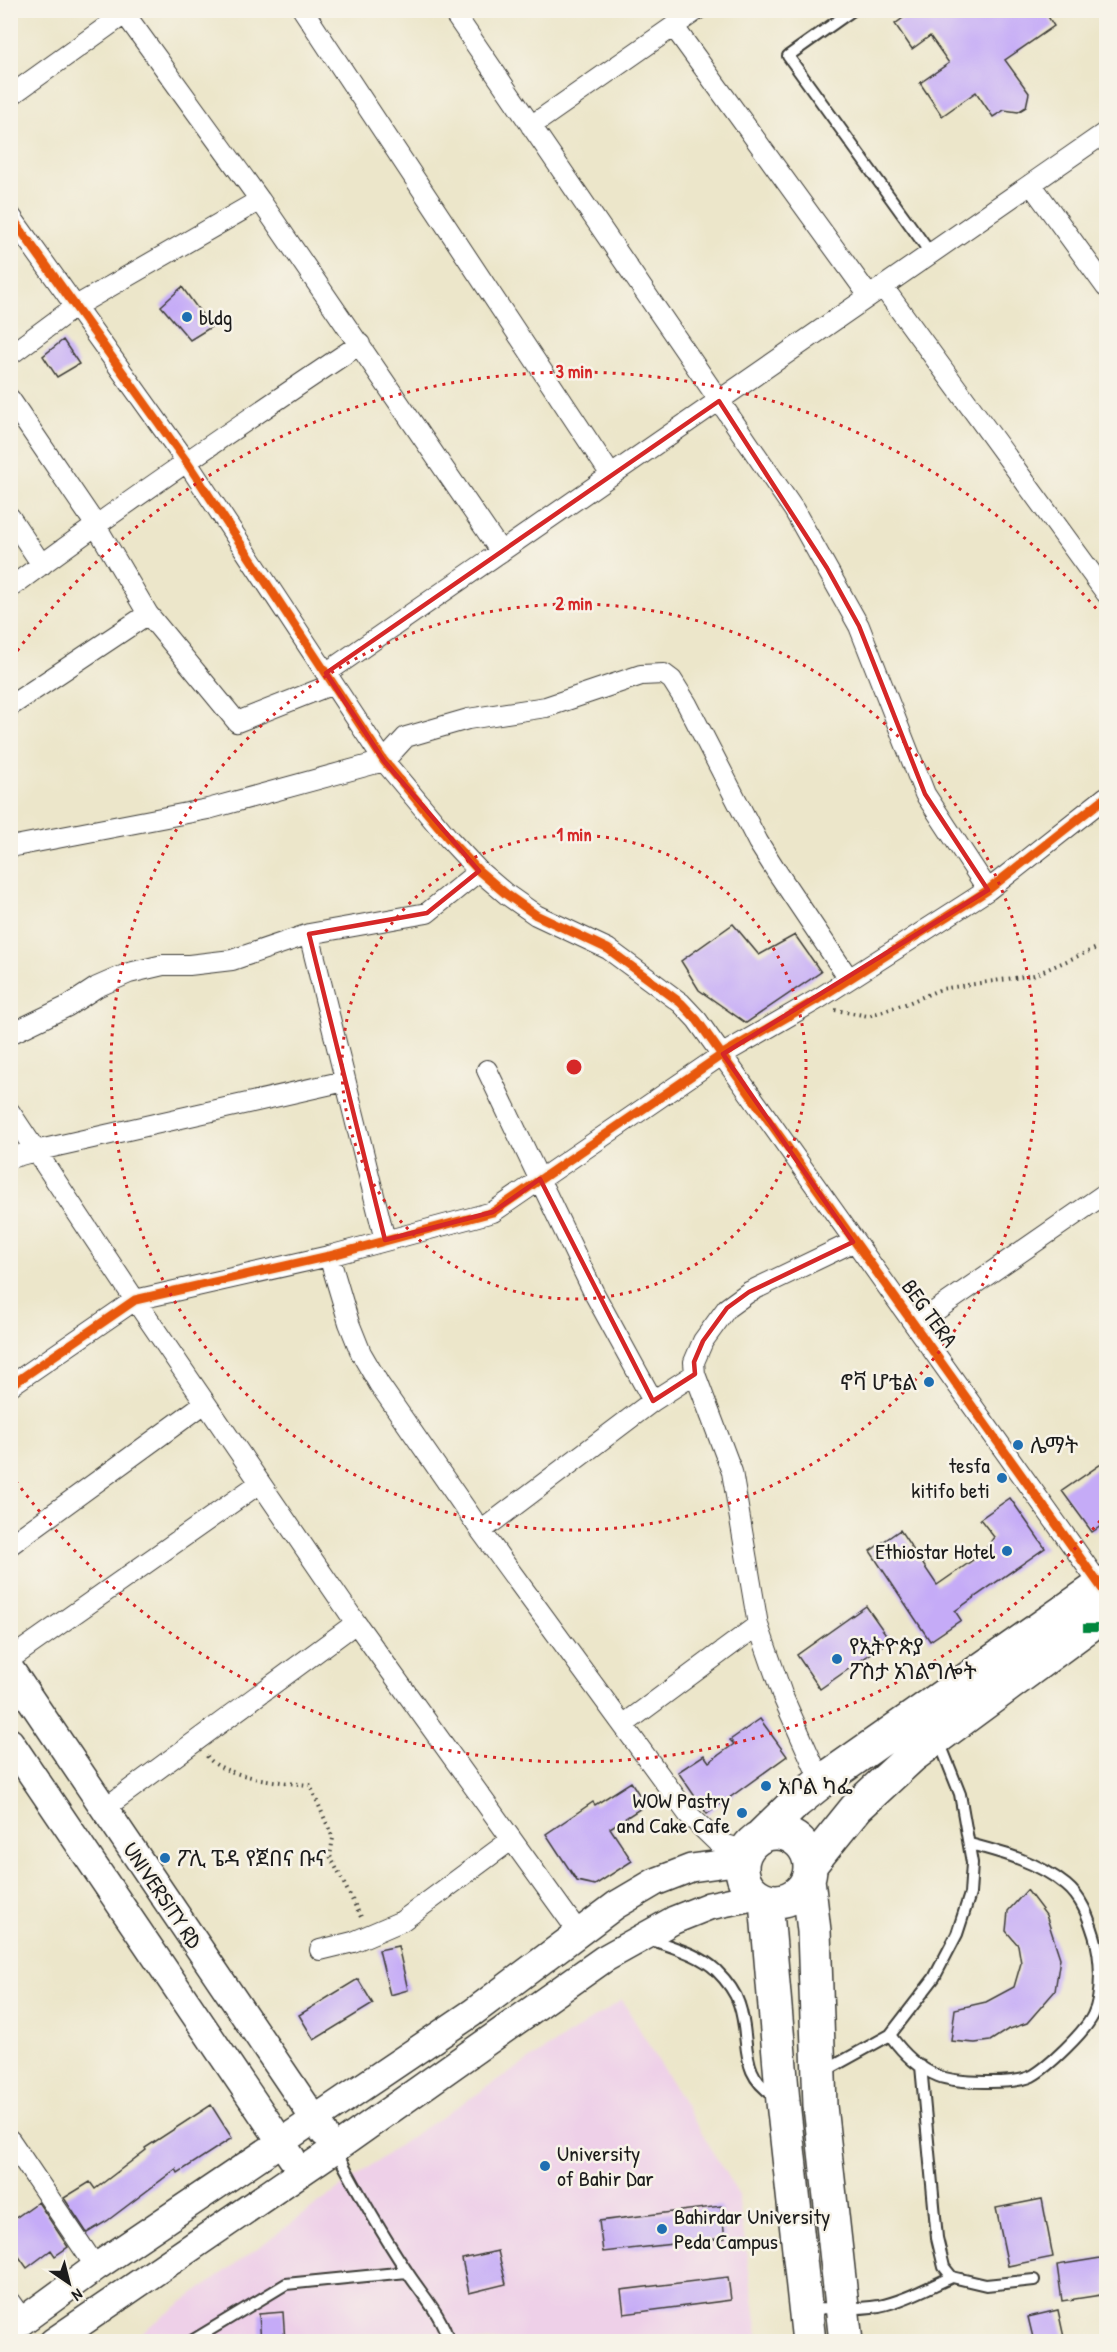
<svg xmlns="http://www.w3.org/2000/svg" width="1117" height="2352" font-family="'Patrick Hand','Noto Sans Ethiopic',sans-serif">
<style>
.built{fill:#eed0e8}
.building{fill:#c5abf7}
.lines{fill:none;stroke-linecap:round;stroke-linejoin:round}
.lane-casing{stroke:#3b3a36;stroke-width:14}
.street-casing{stroke:#3b3a36;stroke-width:22}
.secondary-casing{stroke:#3b3a36;stroke-width:30}
.highway-casing{stroke:#3b3a36;stroke-width:36}
.path{stroke:#3b3a36;stroke-width:4;stroke-dasharray:1.5 4.5;stroke-linecap:butt}
.lane{stroke:#fff;stroke-width:10}
.street{stroke:#fff;stroke-width:20}
.secondary{stroke:#fff;stroke-width:27}
.highway{stroke:#fff;stroke-width:33}
.quiet{stroke:#00873e;stroke-width:8;stroke-dasharray:15 8;stroke-linecap:butt}
.cycleway-casing{stroke:#f7f3e8;stroke-width:13}
.cycleway{stroke:#e8590c;stroke-width:9}
.marked{fill:none;stroke:#d62828;stroke-width:4.5;stroke-linejoin:round}
.ring{fill:none;stroke:#d62828;stroke-width:3;stroke-dasharray:3 6}
.poi-dot{fill:#1f6fb2;stroke:#f7f3e8;stroke-width:2}
.labels{text-anchor:middle;stroke-width:5;stroke-linejoin:round;paint-order:stroke}
.poi-label{font-size:22px;fill:#1c1c1c;stroke:#f7f3e8;text-anchor:start}
.street-label{font-size:22px;fill:#1c1c1c;stroke:#f7f3e8}
.centre{fill:#d62828;stroke:#f7f3e8;stroke-width:3}
.ring-label{font-size:18px;text-anchor:middle;font-weight:bold;fill:#d62828;stroke:#f7f3e8;stroke-width:5;stroke-linejoin:round;paint-order:stroke}
</style>
<rect width="100%" height="100%" fill="#f7f3e8"/>
<filter id="ink" filterUnits="userSpaceOnUse"><feTurbulence type="fractalNoise" baseFrequency=".0167" numOctaves="2"/><feDisplacementMap in="SourceGraphic" scale="12" xChannelSelector="R" yChannelSelector="G"/><feConvolveMatrix kernelMatrix="1 2 1 2 8 2 1 2 1" color-interpolation-filters="sRGB"/></filter>
<filter id="wash" filterUnits="userSpaceOnUse"><feTurbulence type="fractalNoise" baseFrequency=".008" numOctaves="4" result="noise"/><feDisplacementMap in="SourceGraphic" scale="24" xChannelSelector="R" yChannelSelector="G"/><feGaussianBlur stdDeviation="1.35" result="paint"/><feColorMatrix in="noise" values="0 0 0 0 0 0 0 0 0 0 0 0 0 0 0 0 0 1.4 0 .05"/><feComposite in="paint" operator="in"/></filter>
<g filter="url(#wash)">
<rect width="100%" height="100%" fill="#ece6ca"/>
<path class="built" d="M622 2000 738 2194 759 2341 128 2342 409 2138Z"/>
<g id="blocks">
<path class="building" d="M914 10H1044L1054 26 1005 60 1029 93 1026 107 1018 112 1004 110 993 117 976 92 942 116 920 83 949 63 930 36 912 49 895 24Z
M182 287 211 327 190 340 161 306Z
M63 340 79 364 57 377 43 356Z
M733 924 759 955 795 935 821 972 746 1023 699 990 681 961Z
M1107 1460V1522L1092 1532 1062 1491Z
M1010 1498 1045 1548 955 1611 961 1620 930 1641 870 1551 900 1530 937 1585 983 1553 994 1537 980 1519Z
M866 1606 890 1640 820 1689 797 1655Z
M760 1719 787 1756 707 1814 678 1772 704 1755 709 1762 734 1744 730 1740Z
M631 1782 646 1805 610 1828 632 1861 595 1885 577 1881 546 1834 593 1802 595 1805Z
M1027 1890 1046 1915 1060 1958 1055 1991 1027 2023 1007 2030 990 2041 975 2043 951 2041 955 2009 986 2002 1014 1987 1021 1963 1018 1945 1006 1931 1008 1911Z
M398 1946 408 1990 390 1995 379 1950Z
M358 1979 373 2004 314 2040 299 2015Z
M211 2105 232 2138 178 2173 176 2169 107 2221 87 2233 64 2198 90 2182 95 2189 146 2150 145 2148Z
M1042 2199 1053 2257 1008 2266 996 2208Z
M38 2202 68 2247 55 2256 51 2250 27 2268 10 2244V2222Z
M721 2206 725 2238 603 2252 599 2221Z
M498 2251 506 2284 469 2293 462 2259Z
M1107 2257V2294L1062 2301 1057 2265Z
M728 2277 731 2300 624 2314 621 2290Z
M1058 2310 1065 2342H1034L1028 2317Z
M283 2312 285 2342H261L259 2314Z"/>
</g>
</g>
<g filter="url(#ink)">
<use href="#blocks" fill-opacity="0" stroke="#3b3a36" stroke-width="1.5"/>
<g class="lines">
<g class="lane-casing">
<path id="lane" d="M853 10 788 56 931 254
M648 1938C670 1947 698 1953 716 1970 725 1979 735 1991 739 2004 752 2042 736 2074 778 2098
M890 2035C902 2052 918 2068 938 2076 956 2083 1014 2085 1032 2076 1048 2067 1085 2032 1093 2015 1103 1995 1101 1956 1094 1935 1088 1916 1082 1898 1066 1885 1038 1862 1004 1853 970 1844
M921 2066 937 2238 944 2267 952 2277 986 2285 1034 2280
M823 2072 890 2035 934 1978 957 1934 970 1894 972 1863 960 1794 939 1741
M335 2149C357 2190 380 2231 406 2270 421 2294 441 2313 449 2342
M809 2308C832 2308 856 2310 879 2306 904 2301 929 2287 952 2277
M190 2342 286 2284 407 2272"/>
</g>
<g class="street-casing">
<path id="street" d="M303 10 611 475
M452 10 794 510 859 626 925 794 988 890
M125 14 260 200 501 552
M674 27 869 296
M10 96 130 10
M531 126 697 10
M1031 184 1106 287
M10 215 186 461 384 761 449 839 479 871 506 894 536 915 608 949 681 1003 697 1020 1106 1593
M883 287 1106 593
M10 355 76 306 260 200
M10 399 95 524 148 614 237 722 333 684
M10 517 42 565
M10 588C124 503 242 423 360 344
M326 673 1106 132
M10 706 148 614
M10 847 208 809 384 761 406 737 468 719 546 707 641 675 664 674 672 680 687 704 758 842 777 872 849 979
M309 934 385 1240
M10 1034 68 1006 97 987 129 973 163 965H189L232 960 309 934 427 913 479 871
M487 1070 594 1293 653 1401
M10 1112 135 1300 356 1623 579 1933
M10 1158 35 1151 345 1081
M329 1256 349 1323 361 1353 379 1384 481 1531 688 1814 717 1842 746 1851
M915 1325 1106 1193
M10 1386 135 1300 329 1256 493 1212 723 1054 818 999 988 890 1106 797
M481 1531 653 1401 695 1374
M10 1545 205 1403
M10 1659 260 1483
M623 1725 758 1625
M821 1782 783 1697 758 1625 732 1472 695 1374 694 1362 703 1341 727 1308 749 1292 853 1242
M105 1808 356 1623
M320 1950 353 1942 402 1921 511 1840
M10 2140 96 2267
M10 2302 23 2320"/>
</g>
<g class="secondary-casing">
<path id="secondary" d="M10 1669 324 2133
M10 1742 292 2158
M10 2330 96 2267 472 2013 616 1905 655 1882 691 1868 742 1861
M53 2342 335 2149 604 1959 674 1920 709 1906 757 1896"/>
</g>
<g class="highway-casing">
<path id="highway" d="M742 1867a34 34 0 1 1 68 0a34 34 0 1 1-68 0Z
M761 1836 796 1802 821 1782 1106 1582
M811 1864 857 1807 912 1756 1106 1613
M808 1879 814 1931 820 2106 846 2342
M766 1900 783 2102 809 2342"/>
</g>
<path class="path" d="M835 1010 868 1016 908 1003 941 989 1034 975 1106 944
M207 1756C220 1777 285 1783 310 1785L333 1838 330 1856 362 1919"/>
<use href="#lane" class="lane"/>
<use href="#street" class="street"/>
<use href="#secondary" class="secondary"/>
<use href="#highway" class="highway"/>
<path class="quiet" d="M1083 1628H1106"/>
<g class="cycleway-casing">
<path id="cycleway" d="M10 215 186 461 384 761 449 839 479 871 506 894 536 915 608 949 681 1003 697 1020 1106 1594
M10 1386 135 1300 329 1256 493 1212 723 1054 818 999 988 890 1106 797"/>
</g>
<use href="#cycleway" class="cycleway"/>
</g>
</g>
<path class="marked" d="M719 401 827 568 859 626 925 794 988 890 723 1054 853 1242 749 1292 727 1308 703 1341 694 1362 695 1374 653 1401 540 1179 493 1212 385 1240 309 934 427 913 479 871 384 761 326 673Z"/>
<g class="ring">
<circle cx="574" cy="1067" r="232"/>
<circle cx="574" cy="1067" r="463"/>
<path d="M1106 1514A695 695 0 0 1 12 1476M12 658A695 695 0 0 1 1106 620"/>
</g>
<g class="poi-dot">
<circle cx="187" cy="317" r="6"/>
<circle cx="929" cy="1382" r="6"/>
<circle cx="1018" cy="1445" r="6"/>
<circle cx="1002" cy="1478" r="6"/>
<circle cx="1007" cy="1551" r="6"/>
<circle cx="837" cy="1659" r="6"/>
<circle cx="766" cy="1786" r="6"/>
<circle cx="742" cy="1813" r="6"/>
<circle cx="165" cy="1858" r="6"/>
<circle cx="545" cy="2166" r="6"/>
<circle cx="662" cy="2229" r="6"/>
</g>
<g class="labels">
<g class="poi-label">
<text x="199" y="325">bldg</text>
<text x="917" y="1390" text-anchor="end">ኖቫ ሆቴል</text>
<text x="1030" y="1453">ሌማት</text>
<text x="990" y="1473" text-anchor="end">tesfa<tspan x="990" dy="25">kitifo beti</tspan></text>
<text x="995" y="1559" text-anchor="end">Ethiostar Hotel</text>
<text x="849" y="1654">የኢትዮጵያ<tspan x="849" dy="25">ፖስታ አገልግሎት</tspan></text>
<text x="778" y="1794">አቦል ካፌ</text>
<text x="730" y="1808" text-anchor="end">WOW Pastry<tspan x="730" dy="25">and Cake Cafe</tspan></text>
<text x="177" y="1866">ፖሊ ፔዳ የጀበና ቡና</text>
<text x="557" y="2161">University<tspan x="557" dy="25">of Bahir Dar</tspan></text>
<text x="674" y="2224">Bahirdar University<tspan x="674" dy="25">Peda Campus</tspan></text>
</g>
<g class="street-label">
<text transform="translate(930 1313) rotate(54)" y="8">BEG TERA</text>
<text transform="translate(163 1895) rotate(56)" y="8">UNIVERSITY RD</text>
</g>
</g>
<circle cx="574" cy="1067" r="9" class="centre"/>
<g class="ring-label">
<text x="574" y="378">3 min</text>
<text x="574" y="610">2 min</text>
<text x="574" y="841">1 min</text>
</g>
<rect width="1117" height="2352" fill="none" stroke="#f7f3e8" stroke-width="36"/>
<g transform="translate(69 2283) rotate(145)" stroke="#f7f3e8" stroke-width="4.5" paint-order="stroke">
<path d="M0-4.5L10 22L0 15L-10 22Z" fill="#1c1c1c"/>
<text y="-9" font-size="16" font-weight="bold" text-anchor="middle" fill="#1c1c1c">N</text>
</g>
</svg>
